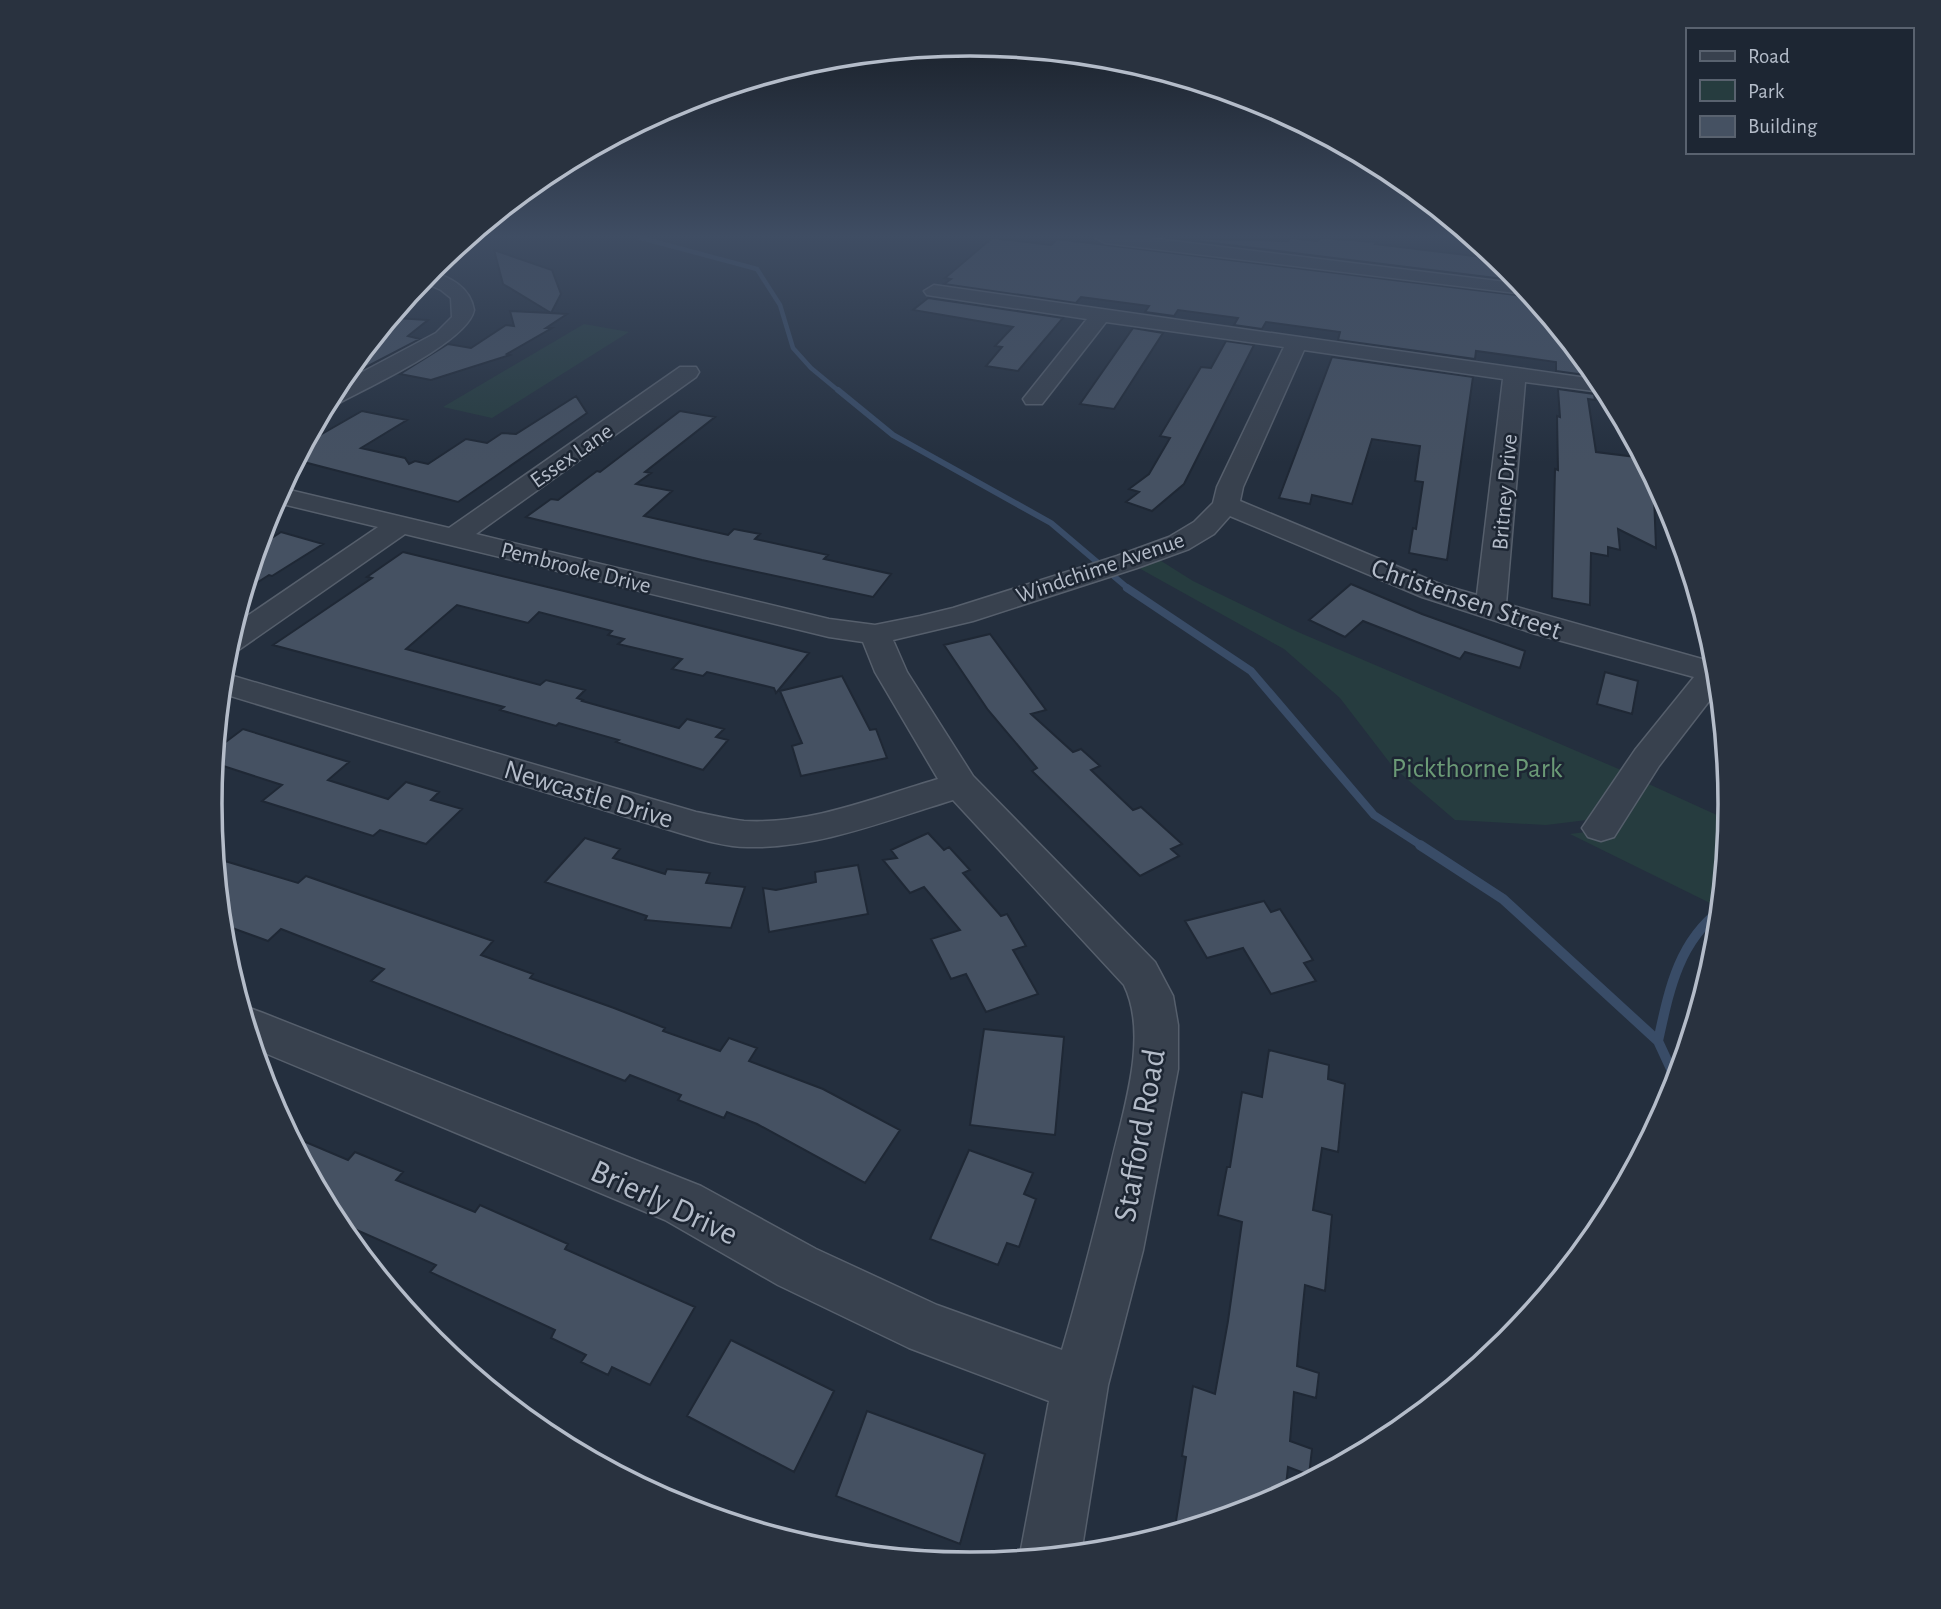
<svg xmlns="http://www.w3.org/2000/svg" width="1941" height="1609" font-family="'Alegreya Sans',sans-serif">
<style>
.green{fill:#263c3f}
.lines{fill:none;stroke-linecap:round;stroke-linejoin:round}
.stream-far3{stroke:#394c67;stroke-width:4.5}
.stream-far2{stroke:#394c67;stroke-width:6}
.stream-far1{stroke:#394c67;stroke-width:8}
.stream{stroke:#394c67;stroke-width:10}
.building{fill:#455162;stroke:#1f2835;stroke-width:2}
.minor-casing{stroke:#565f6c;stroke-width:3}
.minor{fill:#38414e;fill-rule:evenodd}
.labels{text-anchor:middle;stroke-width:5;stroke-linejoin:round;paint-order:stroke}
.far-street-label{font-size:23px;fill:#b4bcc9;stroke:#1d2633}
.street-label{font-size:28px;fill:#b4bcc9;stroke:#1d2633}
.park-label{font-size:28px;fill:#6b9a76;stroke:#1d2633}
.near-street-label{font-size:33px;fill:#b4bcc9;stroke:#1d2633}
.rim{fill:none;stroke:#b4bcc9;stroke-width:3.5}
</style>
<rect width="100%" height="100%" fill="#242f3e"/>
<path class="green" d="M584 324 629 332 492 418 443 407Z
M1158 559 1193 581 1298 632 1621 770 1587 820 1546 825 1455 820 1393 767 1340 698 1284 649 1137 567Z
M1642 781 1730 821 1722 902 1714 905 1570 834 1609 829Z"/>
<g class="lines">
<path class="stream-far3" d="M641 238 757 269 780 305 793 348 811 368 840 392"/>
<path class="stream-far2" d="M838 390 893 435 1051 523 1130 590"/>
<path class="stream-far1" d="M1127 588 1251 671 1374 815 1422 846"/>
<path class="stream" d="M1420 845 1503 899 1658 1041 1677 1082
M1658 1041C1669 991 1678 942 1721 910"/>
</g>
<path class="building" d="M992 238 1051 245 1057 239 1533 297 1592 368 1593 376 1556 371V362L1476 351 1475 359 1338 340 1340 332 1266 322 1262 329 1234 325 1238 318 1178 310 1174 316 1145 312 1149 306 1081 297 1076 303 944 284 951 279 945 278Z
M1172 238 1288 241 1290 238 1317 241 1322 238 1377 242 1375 244 1499 259 1520 281Z
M494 250 552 270 561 294 551 313 567 314 546 328H552L507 354 510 355 431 380 400 374 448 344 471 348 506 325 514 326 510 311 551 313 503 284Z
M928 298 1063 318 1018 371 986 366 1002 347 995 346 1013 327 913 310Z
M396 318 428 320 408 336 420 339 347 377 344 374 389 320Z
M1133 328 1163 333 1114 409 1080 404Z
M1226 341 1254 345 1184 484 1152 511 1126 502 1139 492 1129 489 1149 474 1170 438 1160 436 1201 367 1211 368Z
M1332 357 1473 377 1447 560 1409 553 1413 528 1416 529 1423 482 1415 481 1420 446 1372 439 1352 504 1312 495 1310 504 1279 498Z
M1558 389 1594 394 1595 400 1588 399 1596 452 1644 458 1654 496 1656 548 1618 529 1620 550 1608 547V556L1591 553 1590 605 1552 598 1555 469 1558 470 1557 416 1560 417Z
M576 396 587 413 458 502 296 460 308 438 313 439 362 411 407 420 361 448 405 458 409 464 415 461 428 464 466 439 487 443 502 433 516 434Z
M680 411 715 417 645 472 651 473 636 484 672 491 644 516 728 535 734 529 760 534 755 539 828 555 824 559 891 574 873 597 702 560 526 517 551 499 558 500 597 471 600 472Z
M281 532 323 544 272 576 269 575 244 591 258 547Z
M403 552 564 591 809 653 776 693 774 688 707 672 703 676 672 669 682 659 618 644 624 639 608 635 612 631 539 612 528 623 457 605 406 649 540 685 546 680 585 690 577 698 583 700 582 701 679 728 687 719 724 729 716 737 728 740 703 770 616 742 619 740 559 723 556 726 500 710 504 707 273 645 372 578 367 577Z
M1351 584 1422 614 1525 651 1520 668 1465 652 1460 659 1363 621 1345 637 1309 620Z
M990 634 1046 710 1031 714 1073 752 1081 749 1100 766 1091 770 1133 810 1141 807 1182 844 1171 849 1179 856 1140 876 1032 771 1037 768 988 710 944 645Z
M1605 672 1638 681 1632 714 1597 704Z
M842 676 870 730 876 729 887 758 801 776 792 746 802 743 780 691Z
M243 729 349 762 328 780 388 799 406 782 439 792 431 800 462 809 426 844 380 830 373 836 262 801 282 785 214 763 215 750Z
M928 833 944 850 949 847 970 870 963 873 1001 916 1007 914 1026 946 1013 950 1038 994 986 1012 966 974 951 979 931 939 960 930 924 887 910 893 883 860 897 858 891 850Z
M585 838 620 849 613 858 665 874 667 869 710 873 706 883 745 887 731 928 645 920 647 916 545 882Z
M215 858 298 883 306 876 493 941 481 955 533 974 530 978 614 1008 665 1028 663 1031 720 1051 729 1038 757 1048 749 1061 823 1089 900 1130 865 1183 757 1124 727 1112 724 1118 678 1100 681 1095 630 1075 625 1081 371 981 384 969 281 929 268 941 221 924Z
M858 865 868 914 769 932 763 888 776 890 816 882 815 872Z
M1264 901 1271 912 1280 909 1313 960 1304 963 1316 981 1271 994 1243 948 1207 958 1185 921Z
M984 1029 1064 1037 1055 1135 970 1125Z
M1269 1050 1329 1065 1328 1079 1345 1084 1338 1152 1322 1148 1313 1210 1332 1215 1325 1291 1305 1285 1299 1343 1297 1366 1319 1373 1316 1398 1294 1392 1290 1441 1312 1449 1309 1475 1288 1467 1285 1495 1261 1507 1174 1534 1186 1457 1182 1456 1193 1386 1215 1394 1228 1321 1242 1222 1218 1215 1227 1167H1230L1242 1092 1262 1097Z
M289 1135 348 1160 355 1152 403 1172 396 1180 475 1212 480 1205 568 1244 565 1249 695 1307 650 1385 612 1367 608 1375 581 1362 586 1355 551 1338 555 1330 430 1272 436 1265 334 1220Z
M969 1150 1033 1173 1024 1194 1036 1199 1019 1247 1007 1243 998 1265 930 1239Z
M731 1340 834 1391 794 1472 687 1416Z
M867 1411 985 1454 960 1544 836 1496Z"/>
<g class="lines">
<g class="minor-casing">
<path id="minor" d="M1096 238H1149L1522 284 1532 295 1105 243Z
M429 271C449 277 470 286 474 310 468 342 368 387 337 404L326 405 336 386 436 333 452 317 451 298 441 290 421 281Z
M934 285 1601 380 1609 393 1525 382 1506 604 1709 661 1717 659 1720 687 1659 766 1614 837 1601 841 1588 837 1582 828 1635 750 1694 677 1536 634 1422 597 1230 516 1214 534 1189 549 1137 568 973 621 893 640 907 672 973 776 1155 962 1173 996 1178 1025V1069L1143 1250 1108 1385 1081 1554 1019 1560 1049 1401 909 1348 778 1285 665 1220 253 1048 242 1009 247 1007 263 1013 701 1186 816 1249 937 1305 1062 1350C1080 1288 1096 1226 1111 1164 1123 1111 1149 1036 1124 985L953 800C887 820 817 849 747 847 726 847 703 840 683 834L221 693 223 673 696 812C712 815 728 819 744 821 810 825 876 797 938 779L875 672 863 642 829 637 405 534 240 649 226 651 234 625 378 527 274 502 281 488 449 528 680 367H696L699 372 696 377 476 534 829 619 875 625 920 616 953 608 1117 556 1169 537 1194 522 1213 503 1217 487 1284 347 1106 322 1042 404H1026L1023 399 1087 319 927 295 924 291ZM1304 350 1503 379 1477 595 1442 585 1240 501 1243 487Z"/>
</g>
<use href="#minor" class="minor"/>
</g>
<linearGradient id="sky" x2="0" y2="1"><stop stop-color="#141a22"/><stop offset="0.51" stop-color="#3f4d63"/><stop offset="1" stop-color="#3f4d63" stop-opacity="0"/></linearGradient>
<rect width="1941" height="463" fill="url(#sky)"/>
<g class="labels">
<g class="far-street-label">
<text transform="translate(571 455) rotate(-35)" y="8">Essex Lane</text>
<text transform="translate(1504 492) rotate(-85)" y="8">Britney Drive</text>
<text transform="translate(576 567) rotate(14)" y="8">Pembrooke Drive</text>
<text transform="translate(1100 567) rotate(-19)" y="8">Windchime Avenue</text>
</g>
<g class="street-label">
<text transform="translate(1467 598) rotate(19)" y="10">Christensen Street</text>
<text transform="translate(589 793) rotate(17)" y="10">Newcastle Drive</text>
</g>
<g class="park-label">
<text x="1477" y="777">Pickthorne Park</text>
</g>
<g class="near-street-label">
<text transform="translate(1138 1135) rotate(-80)" y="12">Stafford Road</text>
<text transform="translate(665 1201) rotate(25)" y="12">Brierly Drive</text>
</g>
</g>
<path d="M0 0H1941V1609H0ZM222 804a748 748 0 1 1 1496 0a748 748 0 1 1-1496 0Z" fill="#29323f" fill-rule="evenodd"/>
<path class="rim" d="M222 804a748 748 0 1 1 1496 0a748 748 0 1 1-1496 0Z"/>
<rect x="1686" y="28" width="228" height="126" fill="#1d2633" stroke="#59626f" stroke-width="2"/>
<rect x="1700" y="51" width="35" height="10" fill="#38414e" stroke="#59626f" stroke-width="2"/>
<text x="1748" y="63" font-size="21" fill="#b4bcc9">Road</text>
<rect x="1700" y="80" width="35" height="21" fill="#263c3f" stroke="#59626f" stroke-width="2"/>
<text x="1748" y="98" font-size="21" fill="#b4bcc9">Park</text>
<rect x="1700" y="116" width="35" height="21" fill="#455162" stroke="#59626f" stroke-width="2"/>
<text x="1748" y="133" font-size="21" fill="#b4bcc9">Building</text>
</svg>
